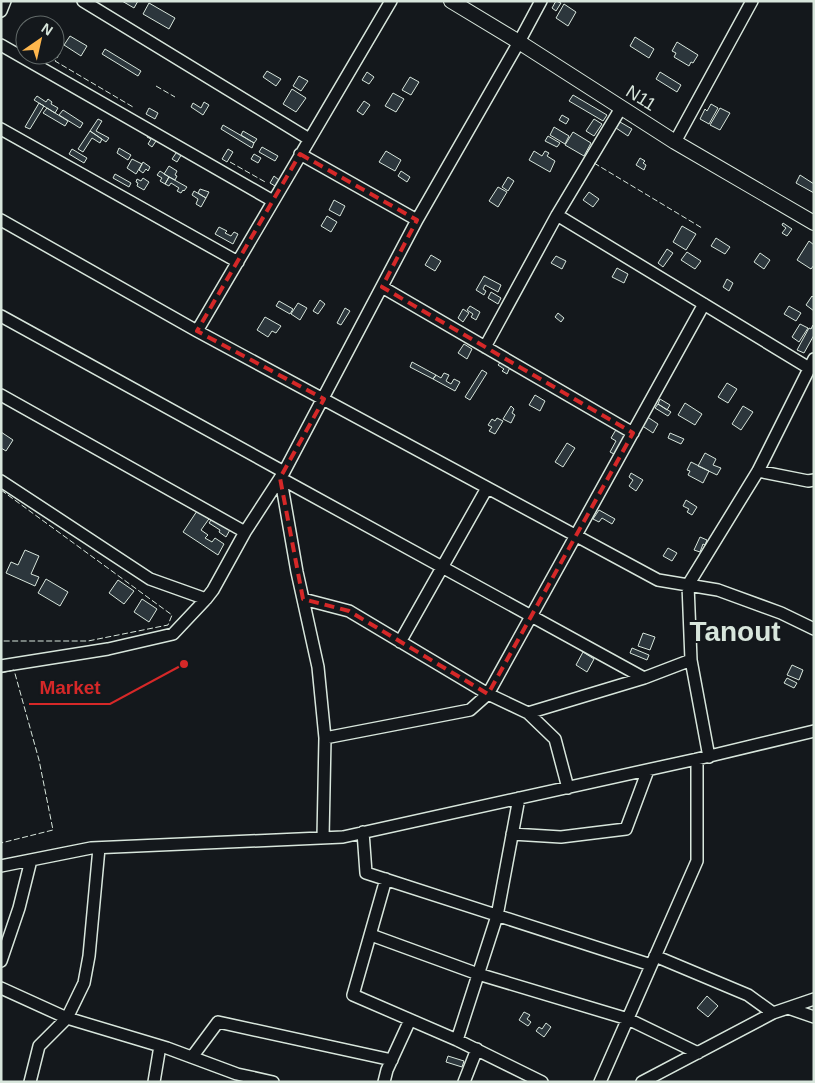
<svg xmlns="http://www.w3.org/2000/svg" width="815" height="1083" font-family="Helvetica,sans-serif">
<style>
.building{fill:#2c363c;stroke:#d8e6dc}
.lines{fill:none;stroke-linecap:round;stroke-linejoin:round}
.minor-casing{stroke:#d8e6dc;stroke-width:14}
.major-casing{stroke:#d8e6dc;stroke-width:16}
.minor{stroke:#14181c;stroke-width:11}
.major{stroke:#14181c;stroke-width:14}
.fence{stroke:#d8e6dc;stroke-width:1;stroke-dasharray:6 2.5;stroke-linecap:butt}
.marked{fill:none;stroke:#d62828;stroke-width:4;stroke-dasharray:10 6;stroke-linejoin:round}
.labels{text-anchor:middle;stroke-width:4;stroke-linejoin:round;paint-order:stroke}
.street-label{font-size:18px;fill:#d8e6dc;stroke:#14181c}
.town-label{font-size:28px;font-weight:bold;fill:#d8e6dc;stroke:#14181c}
.leader{fill:none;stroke:#d62828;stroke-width:2}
.callout-dot{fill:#d62828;stroke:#14181c;stroke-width:2}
.callout-label{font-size:19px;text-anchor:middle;font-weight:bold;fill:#d62828;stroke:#14181c;stroke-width:4;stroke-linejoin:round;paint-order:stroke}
</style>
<rect width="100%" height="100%" fill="#14181c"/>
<path class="building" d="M122 1H138L134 8Z
M556 1 561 3 556 11 552 8Z
M149 3 175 18 169 29 143 14Z
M564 4 576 12 568 26 556 18Z
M70 36 87 46 81 56 64 45Z
M635 37 654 49 649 58 630 46Z
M677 42 698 55 693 63 691 62 689 66 674 57 676 53 672 51Z
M105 49 141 71 138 76 102 54Z
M267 71 281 79 276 86 263 77Z
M367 72 374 77 369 84 362 80Z
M660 72 681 85 677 92 656 79Z
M299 76 308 81 301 91 293 86Z
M410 77 419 82 411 95 402 90Z
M292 89 306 98 296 112 283 104Z
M393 93 404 99 396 112 385 106Z
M573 95 607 115 603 121 569 101Z
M37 96 46 102 48 99 52 102 51 104 58 108 55 113 34 100Z
M364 101 370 105 363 115 357 111Z
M204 102 209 105 203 115 191 107 193 103 201 108Z
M39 103 44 106 30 129 25 127Z
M711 104 718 108 709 124 700 119 705 109 707 111Z
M47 108 68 121 65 126 43 113Z
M149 108 158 113 155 119 146 114Z
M720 108 730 113 720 130 710 125Z
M63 110 83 123 80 128 59 115Z
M562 115 569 119 566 124 559 120Z
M98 119 102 121 96 131 109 138 106 142 90 131Z
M594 119 602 124 594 136 586 131Z
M620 122 632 129 628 136 616 128Z
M223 125 254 143 252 148 221 129Z
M554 127 569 136 565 144 550 135Z
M90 131 102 139 100 143 92 138 83 152 78 149Z
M243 131 257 139 254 143 241 135Z
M573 132 591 143 584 156 565 145Z
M149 133 158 138 152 147 148 144 151 139 147 137Z
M548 136 560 143 557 147 545 141Z
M262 147 278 156 275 161 259 152Z
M119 148 131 155 128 160 117 153Z
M72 149 87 158 84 163 69 154Z
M228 149 233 152 227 162 222 159Z
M178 150 183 152 177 162 172 159Z
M386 151 401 160 395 171 379 162Z
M534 151 542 156 545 151 549 153 547 156 555 161 550 172 529 160Z
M254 154 261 158 258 163 251 159Z
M640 158 645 161 643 163 646 165 644 170 636 165Z
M132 159 142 164 136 174 127 168Z
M143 162 150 167 148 171 146 169 143 173 139 170Z
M169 166 177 171 175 175 177 176 175 180 164 174Z
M160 171 169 177 165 184 160 181 162 178 157 175Z
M401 171 410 177 407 182 398 176Z
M115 174 131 183 129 187 113 178Z
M800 175 814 184V193L796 183Z
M274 176 279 180 275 186 270 183Z
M169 177 187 187 184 191 183 190 181 193 177 191 179 188 171 183 169 186 165 184Z
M508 177 514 181 508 191 502 187Z
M143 178 149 182 144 190 137 186 138 183 136 182 137 179 141 181Z
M498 187 507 192 498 207 489 201Z
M200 189 209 192 206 198 198 193Z
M194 191 206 198 201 207 196 204 198 199 192 195Z
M589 192 599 199 593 207 583 200Z
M334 200 345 206 340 216 329 210Z
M327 216 337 222 331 232 321 226Z
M783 223 792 229 787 236 782 233 786 228 782 225Z
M682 226 696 234 686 250 673 242Z
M219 227 227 231 225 233 231 236 234 232 238 234 233 244 215 234Z
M716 238 730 247 725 254 711 246Z
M809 241 814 245V265L811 269 797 260Z
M667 249 673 253 663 267 658 263Z
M687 252 701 261 695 269 681 260Z
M760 253 770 260 764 269 754 262Z
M431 255 441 261 435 271 425 265Z
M556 256 566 261 562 269 551 263Z
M617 268 628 274 624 283 612 277Z
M484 276 501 285 498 292 485 285 483 289 486 291 484 295 476 290Z
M727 279 733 283 729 291 723 287Z
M491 292 501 298 498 304 488 298Z
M812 296 814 298V311L806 305Z
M320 300 325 304 318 314 313 311Z
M279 301 293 309 290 314 276 306Z
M298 303 307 308 300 320 291 314Z
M470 306 480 312 476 320 471 317 473 314 467 310Z
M789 306 801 313 796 321 784 314Z
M345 308 350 311 341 325 337 323Z
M463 309 469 313 463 322 458 318Z
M558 313 564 318 561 322 555 317Z
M265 317 281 326 276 333 272 331 268 337 257 330Z
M800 324 808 328 799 342 792 337Z
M813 325 814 335 804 353 797 350 809 328 811 329Z
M464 344 472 349 467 359 458 353Z
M502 360 511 365 507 374 502 371 504 369 498 365Z
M412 362 436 375 433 379 410 367Z
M482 370 487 373 470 400 465 397Z
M444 373 449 375 446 381 451 384 454 379 460 382 455 391 433 379 436 375 441 378Z
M727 383 737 389 728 403 718 397Z
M535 395 545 401 540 411 529 405Z
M660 399 670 405 667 410 658 404Z
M685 403 702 414 695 425 678 415Z
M658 404 671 412 668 416 655 408Z
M511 406 514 409 512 413 515 415 511 423 503 419Z
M743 406 753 412 741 430 732 424Z
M646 416 658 424 653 433 641 425Z
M497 418 503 421 495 434 489 431 492 427 488 425 492 419 495 421Z
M617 428 626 433 614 454 610 452 616 441 611 438Z
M1 432 13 440 6 451 1 448Z
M670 433 684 439 681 444 668 438Z
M567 443 575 448 563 467 555 462Z
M705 453 716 459 713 465 721 468 717 475 698 466Z
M691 462 709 471 703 483 688 475 690 471 687 470Z
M631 473 643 480 636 491 629 486 633 480 629 477Z
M686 500 697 507 692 515 687 512 689 509 683 506Z
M199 508 211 516 201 530 208 535 205 538 212 542 215 538 224 544 218 555 183 532Z
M599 510 615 519 612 524 602 518 599 522 593 519Z
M213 517 231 528 226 537 219 532 220 530 209 523Z
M700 537 707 540 705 545 703 544 700 552 694 550Z
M668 548 677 553 672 561 663 556Z
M25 550 39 556 31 574 39 577 35 586 6 573 11 562 18 565Z
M46 579 68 592 60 606 38 593Z
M118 580 134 591 124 604 109 593Z
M142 599 157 609 149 622 134 612Z
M643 633 655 637 650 650 638 646Z
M632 648 649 655 647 660 630 653Z
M583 652 594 659 587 672 576 665Z
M792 665 803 670 799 680 787 675Z
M787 678 797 683 794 688 784 683Z
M707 996 718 1006 708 1017 697 1008Z
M524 1012 530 1015 527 1019 531 1022 528 1026 519 1020Z
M546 1023 551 1027 544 1037 536 1031 539 1027 542 1029Z
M448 1056 464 1061 462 1067 446 1062Z"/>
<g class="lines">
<g class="minor-casing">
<path id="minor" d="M83 1 309 139
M1 11 5 1
M1 45 273 201
M1 129 238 262
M675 142 752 1
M300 154 417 220
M557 215 809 368
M1 220 197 331 658 580 718 590 781 613 814 629
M382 287 633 433
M1 316 284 472
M197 331 391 1
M485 347 557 215 621 108
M1 395 245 532
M758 471 808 481 814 480
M280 478 644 678
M280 478 282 486 297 572 318 667 325 738 323 838
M1 481 150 579 206 599
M303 599 349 611 488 694 528 713 644 678 691 660
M400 642 487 488
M1 666 108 649 173 634 206 599 213 590 245 532 284 472 417 220 519 42 541 1
M528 713 555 739 568 788
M325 738 470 710 488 694 704 304
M709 757 691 660 688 585 758 471 814 359
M363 832 366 873 651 965
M512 834 561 837 626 829 648 770
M1 866 91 848 343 837 697 759 814 731
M386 879 353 995 457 1040 542 1082
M371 935 478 974 628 1019 698 1053
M655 956 748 995 773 1013
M1 961 19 908 31 860
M1 988 67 1018 167 1048 237 1074 273 1082
M788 1008 814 1017
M457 1040 497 916 519 798
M192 1057 218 1022 392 1060
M30 1082 39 1046 67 1018 84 983 89 956 99 848
M154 1082 160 1046
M384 1082 387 1070 410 1020
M464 1082 477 1049
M600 1082 697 861V759
M642 1082 773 1013 814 999"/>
</g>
<g class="major-casing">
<path id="major" d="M451 1 519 42 675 142 814 223"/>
</g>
<use href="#minor" class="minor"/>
<use href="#major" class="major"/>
<path class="fence" d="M60 53 55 61 133 107
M156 86 175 97
M230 162 267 183
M594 163 702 228
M1 490 172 615 168 625 88 641H1
M1 673 14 670 39 760 53 830 1 843"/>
</g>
<path class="marked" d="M300 154 417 220 382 287 633 433 488 694 349 611 303 599 280 478 324 399 197 331Z"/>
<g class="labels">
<g class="street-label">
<text transform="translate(641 98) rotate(32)" y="6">N11</text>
</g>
<g class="town-label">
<text x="735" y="641">Tanout</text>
</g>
</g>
<path class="leader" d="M184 664L110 704H29"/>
<circle class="callout-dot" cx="184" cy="664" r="5"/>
<g class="callout-label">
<text x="70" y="694">Market</text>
</g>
<rect width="815" height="1083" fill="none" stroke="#d8e6dc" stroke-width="5"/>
<g transform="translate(40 40) rotate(34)"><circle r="24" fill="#14181c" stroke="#626a69"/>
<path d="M0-4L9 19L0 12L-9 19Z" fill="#ffb74d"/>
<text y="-8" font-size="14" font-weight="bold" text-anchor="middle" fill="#d8e6dc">N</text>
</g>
</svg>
